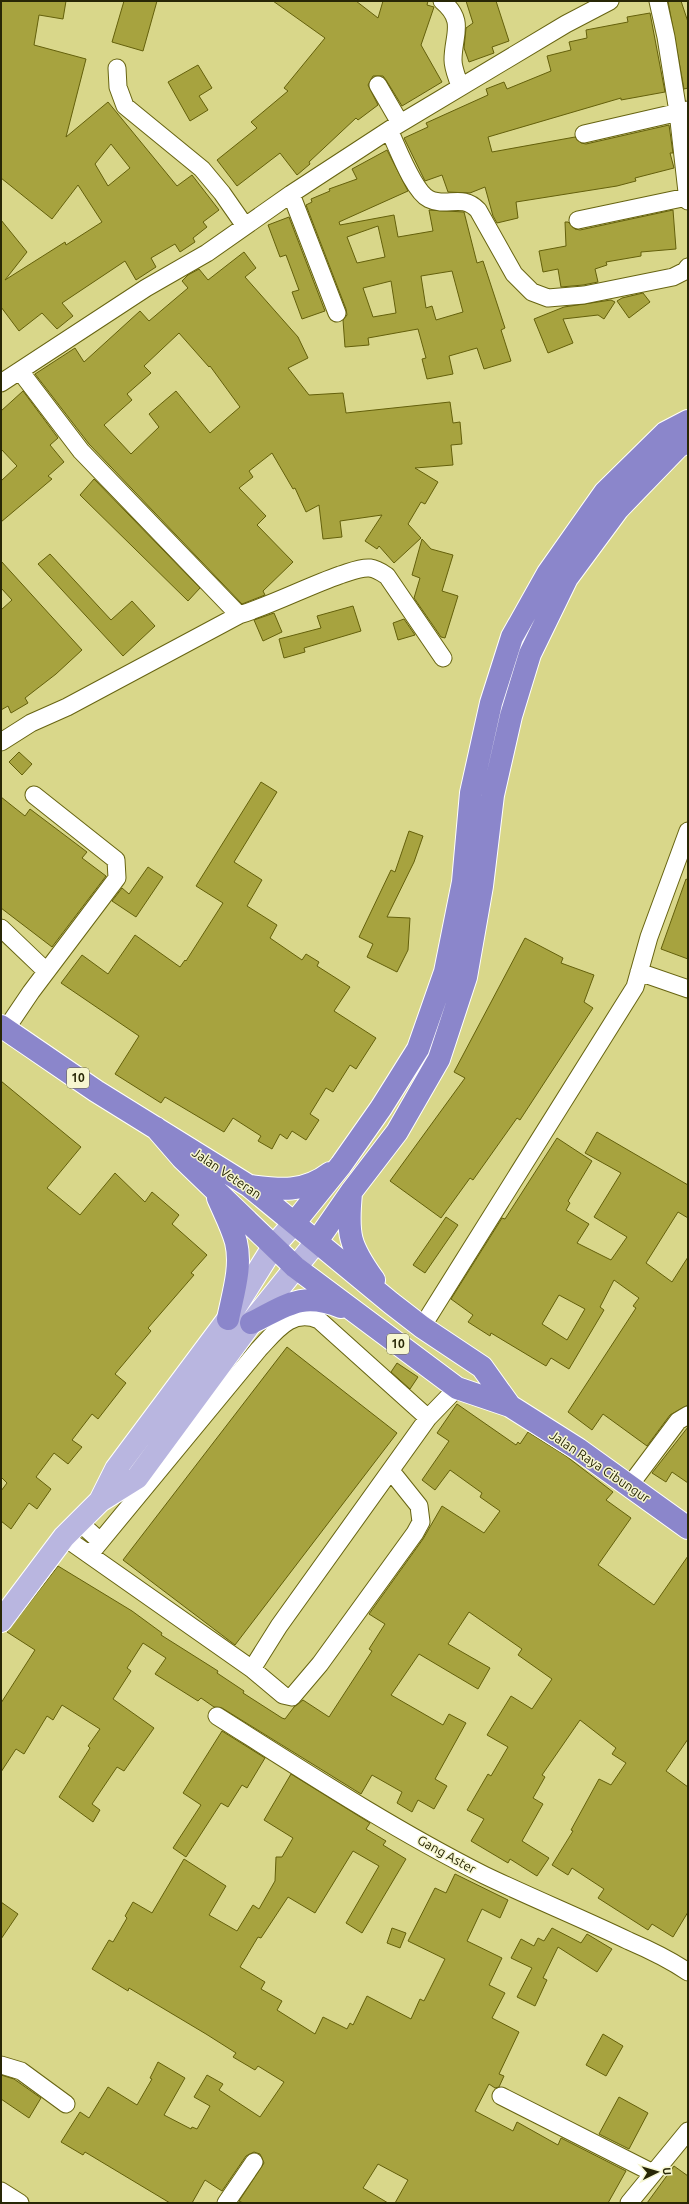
<svg xmlns="http://www.w3.org/2000/svg" width="689" height="2204" font-family="Ubuntu,sans-serif">
<style>
.building{fill:#a7a33f;stroke:#64600b;fill-rule:evenodd}
.lines{fill:none;stroke-linecap:round;stroke-linejoin:round}
.minor-casing{stroke:#676411;stroke-width:19}
.major-casing{stroke:#fff;stroke-width:24}
.highway-casing{stroke:#fff;stroke-width:24}
.minor{stroke:#fff;stroke-width:17}
.major{stroke:#b9b6e0;stroke-width:22}
.highway{stroke:#8b86cb;stroke-width:22}
.labels{text-anchor:middle;stroke-width:3;stroke-linejoin:round;paint-order:stroke}
.shield{fill:#f6f6d0;stroke:#666543;stroke-width:1}
.shield-label{font-size:12px;font-weight:bold;fill:#282706}
.street-label{font-size:13px;fill:#282706;stroke:#f6f6d0}
</style>
<rect width="100%" height="100%" fill="#d9d78a"/>
<path class="building" d="M1 1H66L63 19 39 15 34 45 86 59 66 137 108 102 177 186 192 175 219 210 203 222 207 227 193 238 195 242 180 252 175 244 151 258 156 267 136 280 125 261 62 303 73 316 57 329 42 313 19 331 1 307V220L27 252 5 280 65 242 66 245 102 222 78 185 52 219 1 178ZM111 144 130 168 108 186 95 164Z
M124 1H157L143 51 112 42Z
M273 1H356L378 18 383 1H428L427 5 434 7 421 45 442 82 402 106 386 80 383 76H373L368 85 378 105 358 120 356 118 309 162 310 164 297 175 280 153 237 186 217 160 257 128 251 122 288 91 284 88 325 38Z
M466 1H496L509 41 492 47 494 53 469 62 464 48 466 28 473 23Z
M668 1H681L688 22V88L684 89Z
M650 13 665 92 621 100V98L488 137 492 152 575 137 581 143 586 144 669 125 673 153H670L674 168 635 178 636 181 617 186 516 202 518 218 497 223 493 216 485 187 470 193 448 192 442 175 425 181 404 138 428 127 426 123 488 95 486 89 504 82 507 89 551 71 547 56 571 50 569 42 587 38 586 30 628 22 627 17Z
M198 65 212 88 199 96 208 110 190 121 168 82Z
M387 150 408 191 339 222 340 225 394 215 398 237 433 231 429 210 464 212 477 263 483 261 505 328 501 330 511 361 484 369 477 348 449 356 453 374 427 379 422 359 426 358 418 329 368 338 369 345 345 347 343 320 347 315 346 309 306 205 312 202 311 199 330 191 329 189 357 179 352 169ZM378 226 385 257 357 263 347 237ZM452 271 463 312 436 320 432 306 426 308 421 276ZM391 281 396 313 373 317 363 288Z
M673 210 676 249 641 252V256L606 262 607 265 595 269 598 282 583 285 561 287 558 269 543 272 539 251 566 246 565 222H568L575 229 580 230Z
M289 217 325 311 302 319 292 292 299 290 286 255 280 257 268 225Z
M244 252 256 268 245 277 298 337 308 358 288 368 309 395 343 393 346 413 450 402 453 423 460 422 462 444 451 445 453 465 415 468 438 482 425 504 421 502 408 524 421 538 394 563 379 546 377 549 365 541 382 515 340 521 342 537 323 539 319 505 306 512 295 488 293 489 272 453 249 471 253 477 239 488 266 516 257 525 293 562 263 591 265 595 242 604 89 444 35 374 75 348 84 362 140 311 149 321 188 288 182 281 188 275 199 269 208 280ZM179 333 209 367 210 366 240 407 210 433 176 391 149 414 159 427 131 454 104 425 132 400 127 394 151 373 144 366Z
M643 293 650 302 629 318 617 301 622 298Z
M611 300 615 302 604 319 598 315 563 319 573 343 548 353 534 319 564 307Z
M23 391 58 438 50 445 64 462 48 476 52 479 1 522V481L17 466 1 449V411Z
M94 479 200 588 188 601 80 495Z
M422 539 431 549 453 555 442 591 458 596 445 638 441 637 414 598 420 578 412 575Z
M50 554 111 620 132 601 155 626 123 656 38 564Z
M1 561 82 650 56 674 25 698 28 703 11 713 8 706 1 710V610L12 600 1 588Z
M353 606 361 631 304 648 305 652 284 658 279 639 321 628 317 616Z
M274 613 282 632 263 641 254 620Z
M404 619 415 635 398 640 393 623Z
M19 752 32 764 22 775 9 762Z
M261 782 277 792 234 862 262 880 247 906 277 925 270 938 302 960 306 954 319 962 317 966 350 987 334 1011 376 1038 356 1069 350 1065 333 1092 326 1088 310 1114 319 1120 306 1140 292 1131 287 1139 280 1134 272 1149 258 1141 261 1136 233 1118 224 1132 165 1097 161 1103 115 1074 139 1036 61 983 82 955 108 974 135 935 180 967 185 960 186 961 223 903 196 886Z
M1 797 25 816 30 809 87 852 82 858 106 876 52 947 1 908Z
M409 831 423 836 414 862 387 917 410 918 408 950 397 972 367 957 373 944 359 937 391 870 395 872Z
M148 867 163 877 136 917 112 901 122 888 129 894Z
M686 879 688 880V959L661 949Z
M525 938 563 958 561 963 594 975 584 1002 593 1008 520 1120 517 1118 473 1180 470 1178 441 1218 390 1181 465 1078 454 1072Z
M1 1081 81 1147 47 1188 57 1196 80 1215 115 1173 145 1202 152 1192 179 1215 172 1224 207 1255 191 1273 194 1275 148 1328 151 1331 115 1374 126 1383 98 1419 92 1414 72 1440 82 1447 68 1464 54 1453 36 1477 51 1489 37 1509 29 1503 11 1529 1 1521V1491L7 1483 1 1477Z
M597 1132 688 1185V1218L678 1212 646 1263 672 1282 688 1257V1405L670 1415 647 1446 603 1414 592 1430 568 1412 636 1308 633 1306 639 1298 614 1280 600 1307 604 1310 569 1369 551 1358 546 1366 491 1333 490 1336 468 1322 473 1315 451 1299 502 1218 505 1219 557 1138 592 1161 568 1201 570 1203 566 1210 589 1224 577 1243 611 1260 627 1237 594 1217 621 1173 585 1153ZM559 1295 585 1309 567 1340 542 1324Z
M446 1217 458 1225 425 1273 413 1265Z
M287 1347 397 1433 235 1645 123 1560Z
M397 1363 418 1377 410 1389 391 1372Z
M457 1404 516 1445 518 1442 520 1444 528 1432 566 1456 613 1492 606 1500 631 1518 598 1565 654 1605 688 1556V1739L666 1771 688 1787V1912L673 1937 652 1924 648 1930 598 1898 604 1889 572 1868 568 1875 552 1865 573 1831 571 1830 599 1779 611 1785 626 1763 612 1754 616 1748 580 1720 542 1775 545 1777 533 1798 543 1804 522 1841 549 1858 537 1876 510 1859 508 1863 471 1841 484 1819 467 1810 488 1774 491 1776 508 1747 487 1735 511 1696 532 1709 552 1679 518 1655 522 1649 469 1612 448 1644 490 1668 478 1689 419 1654 391 1695 443 1725 449 1714 466 1723 435 1779 447 1786 434 1809 418 1800 412 1812 397 1803 402 1792 372 1775 361 1794 222 1708 214 1707 201 1698 198 1701 155 1674 166 1658 143 1643 127 1668 131 1671 113 1699 154 1728 124 1771 117 1767 92 1804 100 1810 93 1822 59 1797 90 1748 88 1746 100 1729 62 1705 53 1720 47 1716 24 1754 16 1749 1 1772V1703L35 1650 7 1632 58 1566 132 1611 162 1633 161 1635 218 1671 217 1673 244 1691 243 1693 282 1718 285 1719 294 1707 303 1700 329 1717 372 1651 369 1649 385 1624 369 1614 423 1539 442 1506 484 1533 500 1511 480 1497 482 1493 450 1470 435 1490 422 1480 449 1441 437 1433Z
M688 1427V1483L672 1472 666 1482 652 1473Z
M222 1731 265 1758 247 1788 242 1785 228 1807 221 1803 186 1857 173 1848 201 1805 183 1793Z
M291 1774 370 1823 366 1829 386 1841 383 1845 406 1859 362 1933 346 1923 379 1866 353 1851 315 1913 288 1897 261 1938 258 1937 240 1967 265 1982 261 1989 282 2001 277 2010 315 2034 323 2017 347 2029 350 2023 353 2025 367 1996 411 2019 420 1999 424 2001 445 1959 408 1941 435 1888 446 1893 455 1874 508 1900 500 1918 482 1909 467 1941 502 1958 489 1985 505 1993 492 2018 519 2032 499 2074 504 2076 499 2087 495 2088 489 2084 475 2111 513 2131 517 2122 558 2145 561 2138 626 2171 608 2203H395L408 2180 378 2164 363 2188 388 2203H243L239 2201 264 2163 260 2154 254 2152 246 2156 222 2191 205 2180 192 2203H170L85 2152 83 2155 61 2142 80 2112 89 2118 108 2087 137 2105 152 2079 150 2078 158 2062 185 2078 164 2115 191 2129 192 2127 197 2129 210 2106 194 2097 207 2075 223 2084 219 2090 260 2117 284 2082 258 2066 255 2070 233 2057 236 2053 206 2034 129 1988 128 1991 92 1969 109 1940 113 1942 127 1918 125 1916 133 1902 152 1913 184 1859 226 1886 209 1915 237 1931 253 1905 259 1909 275 1881 276 1857H282L293 1838 264 1820Z
M1 1902 18 1914 1 1939Z
M392 1928 406 1933 400 1948 387 1943Z
M552 1928 581 1943 587 1934 612 1949 597 1972 558 1947 543 1978 547 1980 535 2006 517 1997 532 1968 511 1958 521 1939 534 1946 538 1938 544 1941Z
M603 2034 623 2046 606 2076 586 2065Z
M1 2075 14 2079 41 2098 29 2118 1 2099Z
M619 2097 648 2113 629 2149 599 2134Z
M674 2166 688 2176V2203H647Z"/>
<g class="lines">
<g class="minor-casing">
<path id="minor" d="M442 1C466 21 453 35 453 60 453 69 458 79 460 87
M658 1 666 37 678 112 688 201
M117 68 118 87 125 106 202 169 222 193 245 226
M378 85 400 123
M389 130C397 146 413 191 429 199 447 208 462 193 478 210L514 274 532 292 548 298 584 295 673 277 685 271 688 267
M584 134 688 110
M291 194 337 313
M578 220 687 197
M20 371 81 451 239 615C274 604 306 587 340 575 350 572 360 567 370 568 377 569 381 572 387 576L443 658
M1 383 146 288 207 253 291 194 389 130 566 24 610 1
M1 742 31 723 67 707 239 615
M1 928 46 971
M639 972 688 989
M6 1029 31 992 117 878 116 860 34 795
M422 1327 635 987 649 937 688 831
M630 1485 678 1421 688 1415
M79 1522 100 1541
M64 1537 252 1669 279 1626 428 1418 457 1388
M90 1554 259 1349C276 1331 292 1308 319 1320L428 1418
M252 1669 283 1695 292 1697 320 1664 415 1533 421 1522 419 1506 391 1471
M217 1716C304 1771 391 1828 484 1875 532 1898 581 1918 629 1941 650 1950 669 1959 688 1972
M1 2065 21 2071 66 2104
M501 2096 653 2173
M1 2191 20 2203
M226 2203 254 2162
M629 2203 688 2131"/>
</g>
<g class="major-casing">
<path id="major" d="M100 1501 116 1469 228 1319 273 1247 295 1222
M1 1621 64 1537 100 1501 137 1478 251 1323 317 1241"/>
</g>
<g class="highway-casing">
<path id="highway" d="M1 1026 96 1091 249 1186 391 1303 422 1327 482 1367 510 1406
M156 1128 182 1158 295 1267 457 1388 510 1406 578 1449 688 1528
M249 1186C280 1190 304 1193 330 1173
M351 1193C347 1235 349 1245 374 1280
M218 1198C224 1212 232 1227 236 1242 242 1267 233 1294 228 1319
M295 1222 341 1165 381 1108 418 1049 445 972 463 882 471 793 491 703 512 637 548 573 605 492 665 433 688 421
M317 1241 351 1192 397 1132 439 1059 466 977 482 886 493 795 511 716 530 654 567 578 618 509 678 447 688 441
M251 1323C286 1306 301 1291 341 1307"/>
</g>
<use href="#minor" class="minor"/>
<use href="#major" class="major"/>
<use href="#highway" class="highway"/>
</g>
<g class="labels">
<g class="shield">
<rect x="67" y="1068" width="22" height="20" rx="3"/>
<rect x="387" y="1334" width="22" height="20" rx="3"/>
</g>
<g class="shield-label">
<text x="78" y="1082">10</text>
<text x="398" y="1348">10</text>
</g>
<g class="street-label">
<text transform="translate(227 1173) rotate(34)" y="5">Jalan Veteran</text>
<text transform="translate(600 1466) rotate(34)" y="5">Jalan Raya Cibungur</text>
<text transform="translate(447 1854) rotate(29)" y="5">Gang Aster</text>
</g>
</g>
<rect width="689" height="2204" fill="none" stroke="#282706" stroke-width="4"/>
<g transform="translate(657 2172) rotate(85)" stroke="#f6f6d0" stroke-width="3" paint-order="stroke">
<path d="M0-3L7 15L0 10L-7 15Z" fill="#282706"/>
<text y="-6" font-size="11" font-weight="bold" text-anchor="middle" fill="#282706">U</text>
</g>
</svg>
